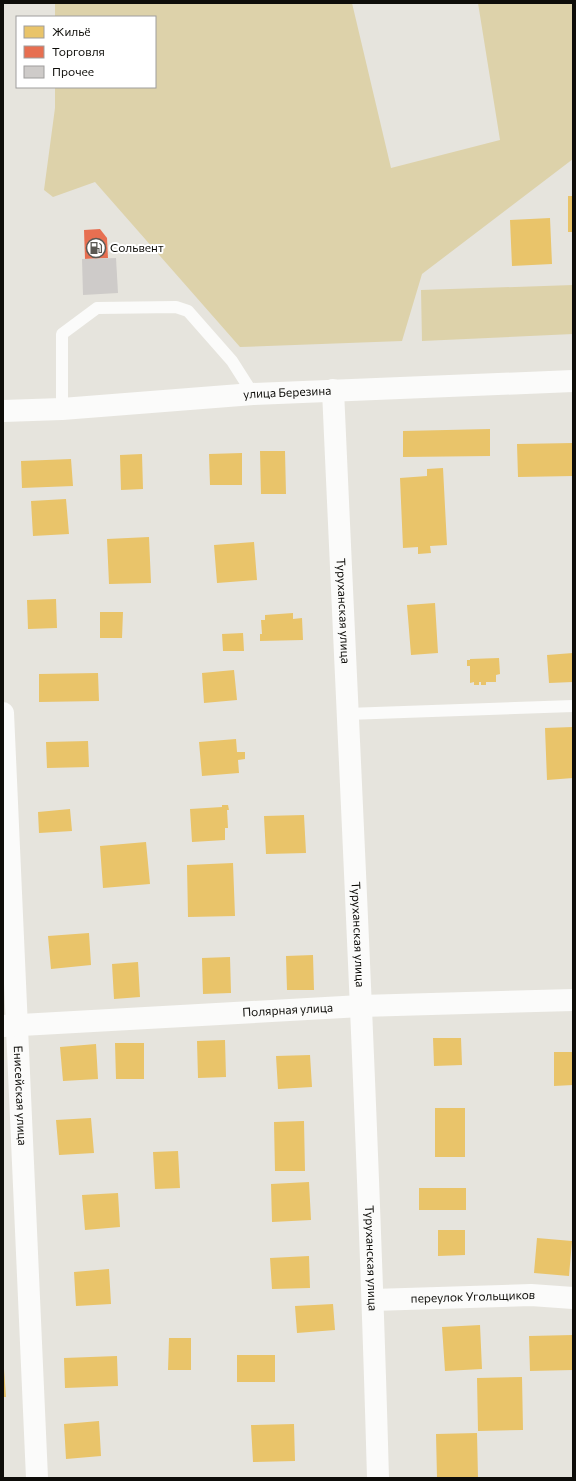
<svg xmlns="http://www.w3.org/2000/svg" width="576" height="1481" font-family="Commissioner,sans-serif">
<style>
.green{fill:#ddd2aa}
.homes{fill:#e9c46a}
.shops{fill:#e76f51}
.building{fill:#cecbc9}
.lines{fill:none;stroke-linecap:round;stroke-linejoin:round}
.lane{stroke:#fbfbfa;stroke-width:12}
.street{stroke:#fbfbfa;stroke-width:22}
.secondary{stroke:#fbfbfa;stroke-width:22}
.labels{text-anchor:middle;stroke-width:4;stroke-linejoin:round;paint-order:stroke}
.poi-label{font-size:12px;fill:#0e0d09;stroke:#fff;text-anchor:start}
.street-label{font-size:12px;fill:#0e0d09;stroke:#fff}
</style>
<rect width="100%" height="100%" fill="#e6e4dd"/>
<path class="green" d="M55 3H352L391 168 500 140 478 3H573V159L422 274 402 341 240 347 95 182 53 197 44 190 55 108V87H155V17H55Z
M573 285V334L422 341 421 290Z"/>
<path class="homes" d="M568 196H573V232H568Z
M550 218 552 264 512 266 510 220Z
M490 429V456L403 457V431Z
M573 443V476L518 477 517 444Z
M260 451H285L286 494H261Z
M242 453V485H210L209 454Z
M142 454 143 489 121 490 120 455Z
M71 459 73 486 22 488 21 461Z
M443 468 447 545 430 546 431 553 418 554V547L403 548 400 478 427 476V469Z
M66 499 69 534 33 536 31 501Z
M149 537 151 583 109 584 107 539Z
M254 542 257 580 217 583 214 545Z
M56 599 57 628 28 629 27 600Z
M435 603 438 653 411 655 407 605Z
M100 612H123L122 638H100Z
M293 613V619L302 618 303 640 260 641V634H262L261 620H265V615Z
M243 633 244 651H223L222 634Z
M573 653V682L549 683 547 655Z
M499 658 500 674 496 675V682H486V685H481V682H479V685H474V682L470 683V666H467V660H470V659Z
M234 670 237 700 204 703 202 673Z
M98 673 99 701 39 702V674Z
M573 727V778L547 780 545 728Z
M236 739 237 752H245V759L238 760 239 773 202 776 199 742Z
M88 741 89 767 47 768 46 742Z
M222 805H228L229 810H227L228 828H225V840L192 842 190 809 222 807Z
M70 809 72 831 39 833 38 812Z
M304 815 306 853 266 854 264 816Z
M146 842 150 884 103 888 100 846Z
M233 863 235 916 188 917 187 865Z
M89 933 91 965 51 969 48 936Z
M313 955 314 990H287L286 956Z
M230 957 231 993 203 994 202 958Z
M138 962 140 997 114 999 112 964Z
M433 1038H461L462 1065 434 1066Z
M225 1040 226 1077 198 1078 197 1041Z
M115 1043H144V1079H116Z
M96 1044 98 1079 63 1081 60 1047Z
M554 1052H573V1085L554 1086Z
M310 1055 312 1087 278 1089 276 1056Z
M435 1108H465V1157H435Z
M91 1118 94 1153 59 1155 56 1120Z
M304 1121 305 1171H275L274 1122Z
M178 1151 180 1188 155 1189 153 1152Z
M309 1182 311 1220 272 1222 271 1184Z
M419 1188H466V1210H419Z
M118 1193 120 1227 85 1230 82 1195Z
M438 1230H465V1255L438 1256Z
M537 1238 572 1241 569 1276 534 1273Z
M309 1256 310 1288 272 1289 270 1258Z
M109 1269 111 1304 76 1306 74 1272Z
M333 1304 335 1330 297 1333 295 1306Z
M480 1325 482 1369 445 1371 442 1327Z
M573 1335V1370L530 1371 529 1336Z
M169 1338H191V1370H168Z
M237 1355H275V1382H237Z
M117 1356 118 1386 65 1388 64 1358Z
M3 1369H4L6 1397H3Z
M522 1377 523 1430 478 1431 477 1378Z
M99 1421 101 1456 66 1459 64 1424Z
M294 1424 295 1461 253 1462 251 1425Z
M477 1433 478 1478H437L436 1434Z"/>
<path class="shops" d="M100 229 107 238 108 258 85 259 84 230Z"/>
<path class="building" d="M116 258 118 293 83 295 82 259Z"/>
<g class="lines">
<path class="lane" d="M62 409V334L97 308 176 307 188 311 232 361 253 394
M347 714 573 706"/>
<g class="street">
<path id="s1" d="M333 390C349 753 368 1115 378 1478"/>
<path id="s2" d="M3 713 37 1478"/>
<path id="s3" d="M3 1026 361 1006 573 1000"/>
<path id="s4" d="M373 1300 531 1295 573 1298"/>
</g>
<path class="secondary" id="s5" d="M3 411 62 409 253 394 573 381"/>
</g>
<defs>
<g id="fuel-ring" transform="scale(1)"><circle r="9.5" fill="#fff" stroke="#5a5853" stroke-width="1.5"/><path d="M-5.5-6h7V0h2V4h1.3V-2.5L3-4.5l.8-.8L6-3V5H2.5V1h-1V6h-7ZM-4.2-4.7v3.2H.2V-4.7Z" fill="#5a5853"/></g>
</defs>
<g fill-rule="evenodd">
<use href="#fuel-ring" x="96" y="248"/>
</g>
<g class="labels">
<g class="poi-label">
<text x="110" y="252">Сольвент</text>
</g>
<g class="street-label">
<text dy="4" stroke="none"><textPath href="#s5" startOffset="285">улица Березина</textPath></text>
<text dy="4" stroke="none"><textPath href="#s1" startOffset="221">Туруханская улица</textPath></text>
<text dy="4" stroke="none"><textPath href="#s1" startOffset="545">Туруханская улица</textPath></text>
<text dy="4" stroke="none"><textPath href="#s3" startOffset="285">Полярная улица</textPath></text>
<text dy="4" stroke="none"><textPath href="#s2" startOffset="383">Енисейская улица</textPath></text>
<text dy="4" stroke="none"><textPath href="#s1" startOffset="869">Туруханская улица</textPath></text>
<text dy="4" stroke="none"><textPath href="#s4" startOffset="100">переулок Угольщиков</textPath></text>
</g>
</g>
<rect width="576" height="1481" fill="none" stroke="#0e0d09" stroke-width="8"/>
<rect x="16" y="16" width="140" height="72" fill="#ffffff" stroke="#9f9e9d"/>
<rect x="24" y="26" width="20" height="12" fill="#e9c46a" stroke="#9f9e9d"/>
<text x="52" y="36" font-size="12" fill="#0e0d09">Жильё</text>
<rect x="24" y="46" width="20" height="12" fill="#e76f51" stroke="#9f9e9d"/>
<text x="52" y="56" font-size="12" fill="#0e0d09">Торговля</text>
<rect x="24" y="66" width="20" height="12" fill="#cecbc9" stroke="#9f9e9d"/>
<text x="52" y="76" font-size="12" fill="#0e0d09">Прочее</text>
</svg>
